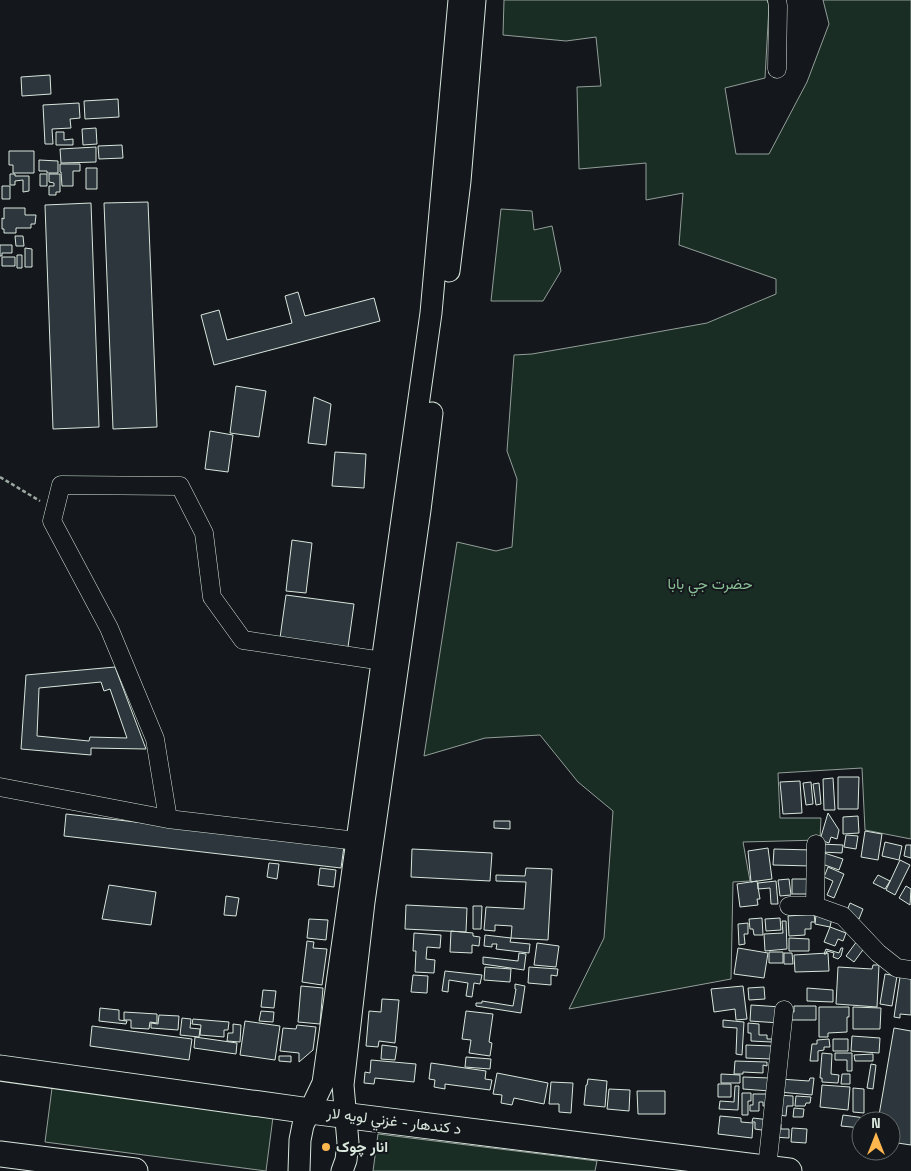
<svg xmlns="http://www.w3.org/2000/svg" width="911" height="1171" font-family="'Space Grotesk',Vazirmatn,sans-serif">
<style>
.green{fill:#1a2d24;stroke:#939e99}
.building{fill:#2c363c;stroke:#d8e6dc;fill-rule:evenodd}
.lines{fill:none;stroke-linecap:round;stroke-linejoin:round}
.minor-casing{stroke:#d8e6dc;stroke-width:19}
.major-casing{stroke:#d8e6dc;stroke-width:23}
.highway-casing{stroke:#d8e6dc;stroke-width:27}
.path{stroke:#9da8a2;stroke-width:2.5;stroke-dasharray:4 2.5;stroke-linecap:butt}
.minor{stroke:#14181c;stroke-width:18}
.major{stroke:#14181c;stroke-width:21}
.highway{stroke:#14181c;stroke-width:25}
.poi-dot{fill:#ffb74d;stroke:#14181c;stroke-width:2}
.labels{text-anchor:middle;stroke-width:4;stroke-linejoin:round;paint-order:stroke}
.park-label{font-size:15px;fill:#8ac095;stroke:#14181c}
.street-label{font-size:15px;fill:#d8e6dc;stroke:#14181c}
.poi-label{font-size:15px;font-weight:bold;fill:#d8e6dc;stroke:#14181c;text-anchor:start}
</style>
<rect width="100%" height="100%" fill="#14181c"/>
<path class="green" d="M504 0H767L769 6 765 78 725 88 736 154H769L807 82 829 24 823 0H911V839L865 830 862 768 778 773 780 818H821L820 840 743 842 750 881 733 882 731 979 569 1009 604 938 613 811 578 782 540 735 485 738 424 756 457 542 496 551 512 547 517 479 507 451 514 355 532 354 613 340 707 323 776 294V279L679 245 683 193 646 200V163L579 169 577 87 601 86 596 37 566 41 503 35Z
M501 209 532 211 534 230 552 226 561 271 543 301H491Z
M52 1088 273 1117 266 1171 45 1142Z
M378 1134 597 1161 595 1171H373Z"/>
<path class="building" d="M50 75 51 94 22 96 21 77Z
M118 99 119 117 85 119 84 101Z
M79 103 80 118 70 119 71 128 52 129 53 144H45L43 105Z
M96 128 97 144 83 145 82 129Z
M56 132H64V140L73 139V145H56Z
M122 145 123 158 99 159 98 146Z
M96 147V162L61 163 60 149Z
M9 151H34V173H13V165H9Z
M39 160 58 161V173H47V171H39Z
M60 164H80V171H73V186H62L61 172H60Z
M86 168H97V189H86Z
M10 174H15V176H29V191L23 192V180L15 181V185H10Z
M40 174H47V186H40Z
M49 174H60V192H56V195H49V186H54V183L49 182Z
M2 186H10V199H2Z
M148 202 157 427 113 429 104 203Z
M91 203 99 427 53 429 45 205Z
M4 208H25V215H36L35 224H31V228H16V233H4V229H2V218L4 219Z
M15 236H23L24 246H16Z
M0 245H12V253H2V256H0Z
M25 248 32 249V267H25Z
M17 255H22V268H17Z
M2 257H15V266H2Z
M298 292 305 316 374 298 380 321 214 365 201 315 219 310 227 340 292 323 285 296Z
M236 386 266 391 259 437 230 433Z
M314 397 331 404 326 445 308 443Z
M210 431 233 435 228 472 205 469Z
M335 452 366 454 364 488 332 486Z
M292 540 312 543 306 593 286 591Z
M286 595 354 604 348 647 280 638Z
M115 667 146 749 91 748V755L21 749 26 675ZM101 682 104 691 110 689 127 738 90 737 89 741 37 736 39 688Z
M838 777H859L858 809H838Z
M833 778 835 810H824L823 779Z
M800 781 802 813 783 814 780 782Z
M811 782 813 804 806 805 803 783Z
M819 783 821 804 816 805 813 784Z
M828 813 839 830 837 839 831 837 829 843 820 840Z
M66 814 344 846 341 868 64 836Z
M858 816 859 833 843 834V817Z
M494 821H510V829L494 828Z
M865 831 882 834 878 860 861 857Z
M846 835 858 836 856 849 844 847Z
M885 842 902 846 899 860 882 856Z
M821 844 843 845 842 853 821 852Z
M906 845H911V858L904 856Z
M768 848 772 879 751 882 748 851Z
M412 849 492 853 490 881 411 877Z
M774 849 812 850 811 866 773 865Z
M821 852 843 859 839 870 822 864Z
M900 860 910 865 895 895 886 890Z
M269 863 279 864 277 879 267 877Z
M828 867 844 874 834 898 827 895 833 881 824 877Z
M320 868 336 870 334 887 318 885Z
M526 868 552 869 548 940 511 938 512 926 495 925V931L484 930 486 907 524 909 526 882 496 881V875L525 876Z
M878 875 890 881 885 889 873 883Z
M789 879 791 895 780 896 778 880Z
M792 879H809V894H792Z
M757 881 760 899H757L758 905 740 907 737 884Z
M776 881 778 904H771L770 888 758 889V883Z
M109 885 156 892 151 925 102 919Z
M906 886 911 889 910 905 899 898Z
M226 896 239 898 236 916 224 915Z
M850 903 863 909 859 919 846 913Z
M406 905 467 908 466 932 405 929Z
M473 906H482L481 929H473Z
M814 914 815 922H811V929H805V935L789 936 788 916Z
M816 915 832 918 830 927 815 924Z
M762 918 763 935H754L753 929H750L749 919Z
M780 918 781 930 766 931 765 919Z
M309 919 328 920 326 940 307 938Z
M782 921H786L787 949 765 951 764 934 783 933Z
M748 923V934H744L745 944 739 945 738 924Z
M830 927 846 933 843 941 838 939 835 946 824 942Z
M451 931 473 933V936L480 937 479 946 472 945V953L450 952Z
M414 933 441 935 440 948 427 947 426 959 435 960 434 973 415 972 416 951H413Z
M485 935 511 938 510 942 530 944 529 953 496 949 497 944H492V947L484 946Z
M789 938 809 939V951H789Z
M307 941 314 942 313 948 327 949 322 985 302 982Z
M857 941 865 947 854 962 846 956Z
M537 943 559 946 556 967 534 965Z
M738 948 768 953 764 978 734 974Z
M841 948H843L841 956 838 959 833 957 834 953 827 951 826 954H824L826 949 839 953Z
M769 952H783V963H769Z
M519 953 526 954 524 970 483 964V957L518 961Z
M784 953H792L793 964H784Z
M828 953 829 971 795 972 794 955Z
M873 965H879L877 1007 836 1004 838 967 872 969Z
M485 967 511 969 510 982 484 980Z
M529 967 558 969 557 976 551 975V985L528 983Z
M445 971 482 975 480 984 474 983 472 997 466 996 468 983 449 980 448 992 442 991Z
M885 974 897 976 892 1006 880 1004Z
M413 975 428 976 427 993 411 992Z
M900 977 911 978V1015L900 1014V1018L894 1017Z
M515 984 525 986 521 1013 476 1006V1003H482V1001L513 1006 516 989H515Z
M301 986 323 988 320 1024 298 1022Z
M743 986 747 1019 736 1020 735 1009 714 1012 711 989Z
M764 987 765 999 749 1000 748 988Z
M807 988 833 990V1002L807 1001Z
M263 990 276 991 274 1008 261 1007Z
M382 999 399 1000 395 1043 379 1041 378 1047 366 1046 369 1011 381 1012Z
M751 1005 781 1007 780 1023 750 1021Z
M794 1006H816V1020H789V1012H794Z
M819 1007H849V1017H847V1032L828 1033V1037H819Z
M853 1007 881 1008 880 1029H853Z
M100 1008 119 1010V1020L127 1021 126 1024 99 1021Z
M261 1011 274 1012 273 1022 259 1021Z
M466 1011 493 1014 489 1042 492 1043 490 1056 469 1053 471 1040 462 1039Z
M124 1012 157 1014V1023L150 1022 149 1029 131 1028V1020H124Z
M159 1015 179 1016 178 1030 151 1028V1023L158 1024Z
M182 1018 191 1019 190 1028 200 1029 199 1037 180 1035Z
M193 1019 229 1022 228 1030H224V1037L200 1035 201 1025 192 1024Z
M723 1020 744 1022 742 1055 736 1054 737 1028 723 1027Z
M245 1021 280 1026 275 1060 240 1055Z
M748 1023 759 1024V1035H767V1039H772L771 1042 751 1041V1033H748Z
M233 1024 241 1025 240 1042 227 1041 228 1033H233Z
M297 1025 316 1027 313 1050 299 1062V1053L280 1051 283 1028 296 1029Z
M92 1026 192 1039 189 1060 90 1046Z
M894 1028 911 1031V1145L891 1142V1121H878Z
M852 1036 880 1038 879 1053 851 1051Z
M195 1037 237 1043 236 1054 194 1048Z
M829 1039 830 1047H824V1050L818 1051V1061H810L812 1044H817V1040Z
M833 1039H848V1051H833Z
M382 1045 397 1047 395 1060 381 1059Z
M746 1045 772 1046 771 1059 746 1058Z
M822 1053 832 1054 831 1074 839 1075 838 1083 822 1082V1078H820Z
M835 1053H852V1071H847V1060H835Z
M873 1054V1061H855L854 1055Z
M279 1056H291V1062L279 1061Z
M466 1057 491 1059 490 1069 465 1067Z
M371 1060 416 1064 414 1082 375 1078 374 1084 364 1083 365 1072 370 1073Z
M735 1061 767 1062V1066L763 1065V1073L743 1072V1074H734Z
M431 1063 486 1071 485 1079 492 1080 490 1090 445 1084V1089L434 1087 435 1080 429 1079Z
M871 1064 876 1065 873 1089 867 1088Z
M497 1073 548 1083 544 1104 514 1098 512 1105 501 1103 502 1095 493 1094Z
M721 1074 740 1075V1083H721Z
M842 1074H850V1084H841Z
M743 1077 770 1078V1091L743 1089Z
M810 1078H814L812 1095 779 1092 780 1079 809 1081Z
M588 1079 607 1081 605 1107 584 1105 586 1085H587Z
M551 1082 573 1083 571 1113 559 1112V1104H549Z
M718 1084H731V1097H718Z
M822 1085 850 1087 848 1110 820 1107Z
M735 1086H739L738 1110 719 1109 720 1101 734 1102Z
M853 1088 864 1089V1113L853 1112Z
M609 1089 630 1090 629 1111 607 1109Z
M637 1091H665V1114H638Z
M742 1093H751V1101H748V1115H742Z
M753 1094H770L766 1106H763V1102H759V1111H750V1105H753Z
M778 1095 793 1096V1106H787L786 1116 779 1115Z
M796 1096 811 1097 810 1103H806L805 1106H795Z
M794 1108 804 1109 803 1117H793Z
M843 1115 865 1118 864 1121H861V1128L841 1126Z
M720 1116 741 1118V1122L753 1123 752 1138 718 1134Z
M753 1118 770 1120 768 1131 755 1129V1122H752Z
M774 1123 781 1124V1129H789V1138L773 1137Z
M792 1128 807 1129 806 1143 791 1142Z"/>
<g class="lines">
<g class="minor-casing">
<path id="minor" d="M777 0 778 6 777 69
M0 787 168 819 357 841
M168 819 155 739 109 628 52 521 61 485 180 486 204 533 212 597 243 640 396 663
M789 906H815L843 916 878 953 897 968 911 970
M815 906 816 844
M767 1168 784 1010"/>
</g>
<g class="major-casing">
<path id="major" d="M449 271 460 181 475 0
M299 1171 300 1140 303 1125 323 1083 431 313 459 0
M342 1171 346 1160 348 1143 343 1085 364 902 420 510 432 413"/>
</g>
<g class="highway-casing">
<path id="highway" d="M0 1068 310 1111 789 1171
M0 1154 135 1171"/>
</g>
<path class="path" d="M0 477 40 501"/>
<use href="#minor" class="minor"/>
<use href="#major" class="major"/>
<use href="#highway" class="highway"/>
</g>
<circle class="poi-dot" cx="326" cy="1147" r="5"/>
<g class="labels">
<g class="park-label">
<text x="710" y="589">حضرت جي بابا</text>
</g>
<g class="street-label">
<text transform="translate(394 1121) rotate(7)" y="5">د کندهار - غزني لويه لار</text>
</g>
<g class="poi-label">
<text x="336" y="1152">انار چوک</text>
</g>
</g>
<g transform="translate(876 1136)"><circle r="24" fill="#14181c" stroke="#626a69"/>
<path d="M0-4L9 19L0 12L-9 19Z" fill="#ffb74d"/>
<text y="-8" font-size="14" font-weight="bold" text-anchor="middle" fill="#d8e6dc">N</text>
</g>
</svg>
